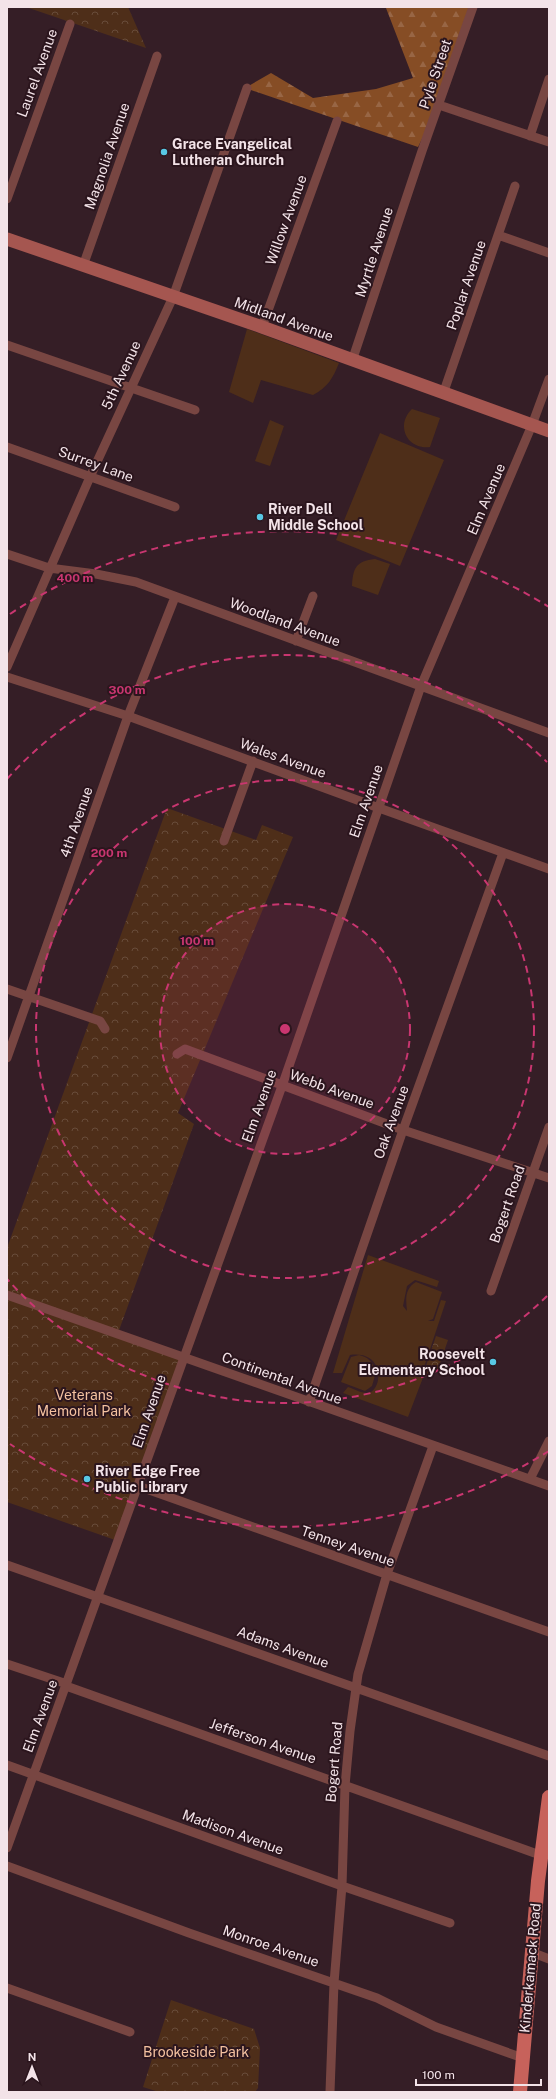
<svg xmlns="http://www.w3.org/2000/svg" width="556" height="2099" font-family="'Public Sans',sans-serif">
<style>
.grass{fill:#4e2e19}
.forest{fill:url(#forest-firs)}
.park{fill:url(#park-crowns)}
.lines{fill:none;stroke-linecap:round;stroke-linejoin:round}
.street{stroke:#784642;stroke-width:9}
.secondary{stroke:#a55650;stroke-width:13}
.primary{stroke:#c7625b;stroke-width:14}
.ring{fill:none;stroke:#c93670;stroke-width:2;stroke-dasharray:7 5}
.poi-dot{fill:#58c8e4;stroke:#2b151d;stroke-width:1.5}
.labels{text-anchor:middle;stroke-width:4;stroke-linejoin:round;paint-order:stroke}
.street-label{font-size:14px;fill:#f3e3e8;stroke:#2b151d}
.poi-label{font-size:14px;font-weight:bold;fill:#f3e3e8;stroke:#2b151d;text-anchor:start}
.park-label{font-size:14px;fill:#f4c1a0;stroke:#2b151d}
.centre{fill:#c93670;stroke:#2b151d;stroke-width:2}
.ring-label{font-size:12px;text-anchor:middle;font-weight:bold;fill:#c93670;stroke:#2b151d;stroke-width:4;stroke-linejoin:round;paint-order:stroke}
</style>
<defs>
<pattern id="forest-firs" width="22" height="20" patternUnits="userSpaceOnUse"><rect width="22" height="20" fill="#864d25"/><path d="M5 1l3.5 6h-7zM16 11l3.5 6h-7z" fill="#986645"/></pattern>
<pattern id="park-crowns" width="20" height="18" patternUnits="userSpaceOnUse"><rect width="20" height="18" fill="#4e2e19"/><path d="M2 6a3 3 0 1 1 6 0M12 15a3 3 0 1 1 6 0" fill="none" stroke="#684c3a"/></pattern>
</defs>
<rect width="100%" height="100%" fill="#351e26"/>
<path class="grass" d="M247 329 339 363C333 378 328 387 313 395L261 380 253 403 229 392Z
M412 409 440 418 430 447C407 450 395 425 412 409Z
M270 420 284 426 270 466 255 461Z
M380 433 444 460 400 566 336 540Z
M375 559 390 564 378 595 352 586C353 568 356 561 375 559Z
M368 1255 439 1281 437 1287 415 1280 407 1286 403 1306 407 1311C406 1300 404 1289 416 1282L442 1292 433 1319 428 1321H434L441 1300 446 1301 424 1367 435 1371 432 1378 424 1375 408 1417 343 1393 348 1387C354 1389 361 1393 367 1393 383 1392 386 1350 350 1355L342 1373H333Z
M359 1355C368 1357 373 1362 376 1372L372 1386 365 1391 341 1382 351 1357Z"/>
<path class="forest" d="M389 7H473L439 105 418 147 245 88 271 73 313 98 376 89 413 78 386 8Z"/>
<path class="park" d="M26 7H128L146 48Z
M167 808 256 840 262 825 293 837 178 1113 194 1124 118 1333 182 1356 118 1541 7 1502V1301L10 1294 7 1293V1248Z
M436 1336 448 1340 438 1369 426 1366Z
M171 2000 254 2029 260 2048 258 2088 255 2092H159L143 2087Z"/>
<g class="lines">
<path class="street" d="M439 105 549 142
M530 136 549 79
M7 199 70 24
M498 235 549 253
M83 266 157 56
M262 327 337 121
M7 345 195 410
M352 361 422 151 473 7
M443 394 515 186
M7 447 175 507
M7 554 49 568 96 574 136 582 549 733
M296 641 313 596
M7 667 90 477 173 297 247 88
M7 677 128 716 379 808 549 869
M224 841 253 761
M7 989 100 1021 105 1029
M177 1054 185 1049 403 1130 549 1178
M7 1058 128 716 175 597
M491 1291 549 1127
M7 1295 549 1486
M309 1402 403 1130 503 853
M530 1479 549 1441
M138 1486 549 1632
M7 1565 549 1756
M7 1664 67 1684
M66 1686 540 1855
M7 1765 342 1886 450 1923
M7 1848 282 1086 421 686 532 425 549 379
M7 1866 189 1933 377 1998 436 2027 523 2058
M531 1952 549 1959
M7 1988 130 2032
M330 2092 334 1983 342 1886 345 1786 350 1731 358 1674 387 1574 433 1446"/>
<path class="secondary" d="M7 239 262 327 549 431"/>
<path class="primary" d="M520 2092 538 1881 549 1797"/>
</g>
<circle cx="285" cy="1029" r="125" fill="#c93670" fill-opacity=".12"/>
<g class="ring">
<circle cx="285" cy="1029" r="125"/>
<circle cx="285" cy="1029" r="249"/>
<path d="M547 1296A374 374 0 0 1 7 1279M7 779A374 374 0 0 1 547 762"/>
<path d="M549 1451A498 498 0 0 1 10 1444M10 614A498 498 0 0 1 549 607"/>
</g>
<g class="poi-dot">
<circle cx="164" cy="152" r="4"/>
<circle cx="260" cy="517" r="4"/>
<circle cx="493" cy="1362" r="4"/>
<circle cx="87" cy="1479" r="4"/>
</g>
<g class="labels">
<g class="street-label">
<text transform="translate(37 73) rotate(-70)" y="5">Laurel Avenue</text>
<text transform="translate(435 74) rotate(-71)" y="5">Pyle Street</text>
<text transform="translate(107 156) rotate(-71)" y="5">Magnolia Avenue</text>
<text transform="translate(286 220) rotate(-70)" y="5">Willow Avenue</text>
<text transform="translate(374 252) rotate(-72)" y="5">Myrtle Avenue</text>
<text transform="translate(466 285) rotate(-71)" y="5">Poplar Avenue</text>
<text transform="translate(284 319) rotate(20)" y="5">Midland Avenue</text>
<text transform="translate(121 375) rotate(-65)" y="5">5th Avenue</text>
<text transform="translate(96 464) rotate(20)" y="5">Surrey Lane</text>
<text transform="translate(486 499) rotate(-67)" y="5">Elm Avenue</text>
<text transform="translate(285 622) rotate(20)" y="5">Woodland Avenue</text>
<text transform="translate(283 758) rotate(20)" y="5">Wales Avenue</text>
<text transform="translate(366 801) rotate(-71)" y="5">Elm Avenue</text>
<text transform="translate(76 822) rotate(-71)" y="5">4th Avenue</text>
<text transform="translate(332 1089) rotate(20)" y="5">Webb Avenue</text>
<text transform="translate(259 1106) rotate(-70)" y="5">Elm Avenue</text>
<text transform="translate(391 1122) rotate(-70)" y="5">Oak Avenue</text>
<text transform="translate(507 1204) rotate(-71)" y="5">Bogert Road</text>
<text transform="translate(282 1378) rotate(20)" y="5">Continental Avenue</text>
<text transform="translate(149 1411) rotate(-71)" y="5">Elm Avenue</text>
<text transform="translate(348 1546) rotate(19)" y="5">Tenney Avenue</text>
<text transform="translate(283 1647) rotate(20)" y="5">Adams Avenue</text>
<text transform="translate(40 1716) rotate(-70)" y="5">Elm Avenue</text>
<text transform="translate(263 1741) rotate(19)" y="5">Jefferson Avenue</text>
<text transform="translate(334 1762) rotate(-85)" y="5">Bogert Road</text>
<text transform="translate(233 1832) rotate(20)" y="5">Madison Avenue</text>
<text transform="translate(271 1946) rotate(19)" y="5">Monroe Avenue</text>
<text transform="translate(530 1968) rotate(-85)" y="5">Kinderkamack Road</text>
</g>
<g class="poi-label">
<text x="172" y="149">Grace Evangelical<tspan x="172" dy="16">Lutheran Church</tspan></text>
<text x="268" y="514">River Dell<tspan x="268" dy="16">Middle School</tspan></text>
<text x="485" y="1359" text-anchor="end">Roosevelt<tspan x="485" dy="16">Elementary School</tspan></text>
<text x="95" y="1476">River Edge Free<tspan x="95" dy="16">Public Library</tspan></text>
</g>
<g class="park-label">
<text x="84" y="1400">Veterans<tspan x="84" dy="16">Memorial Park</tspan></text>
<text x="196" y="2057">Brookeside Park</text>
</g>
</g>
<circle cx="285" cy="1029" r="6" class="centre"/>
<g class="ring-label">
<text x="75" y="582">400 m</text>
<text x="127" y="694">300 m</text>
<text x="109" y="857">200 m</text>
<text x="197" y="945">100 m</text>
</g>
<rect width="556" height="2099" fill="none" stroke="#f3e3e8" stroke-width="16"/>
<g transform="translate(32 2067)" stroke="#2b151d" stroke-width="3" paint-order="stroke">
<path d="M0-3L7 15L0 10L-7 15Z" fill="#f3e3e8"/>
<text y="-6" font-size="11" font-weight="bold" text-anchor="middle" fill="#f3e3e8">N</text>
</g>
<path d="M416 2079v6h125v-6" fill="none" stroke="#f3e3e8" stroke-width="2"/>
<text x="422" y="2079" font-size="12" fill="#f3e3e8" stroke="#2b151d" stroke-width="3" paint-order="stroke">100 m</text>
</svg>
